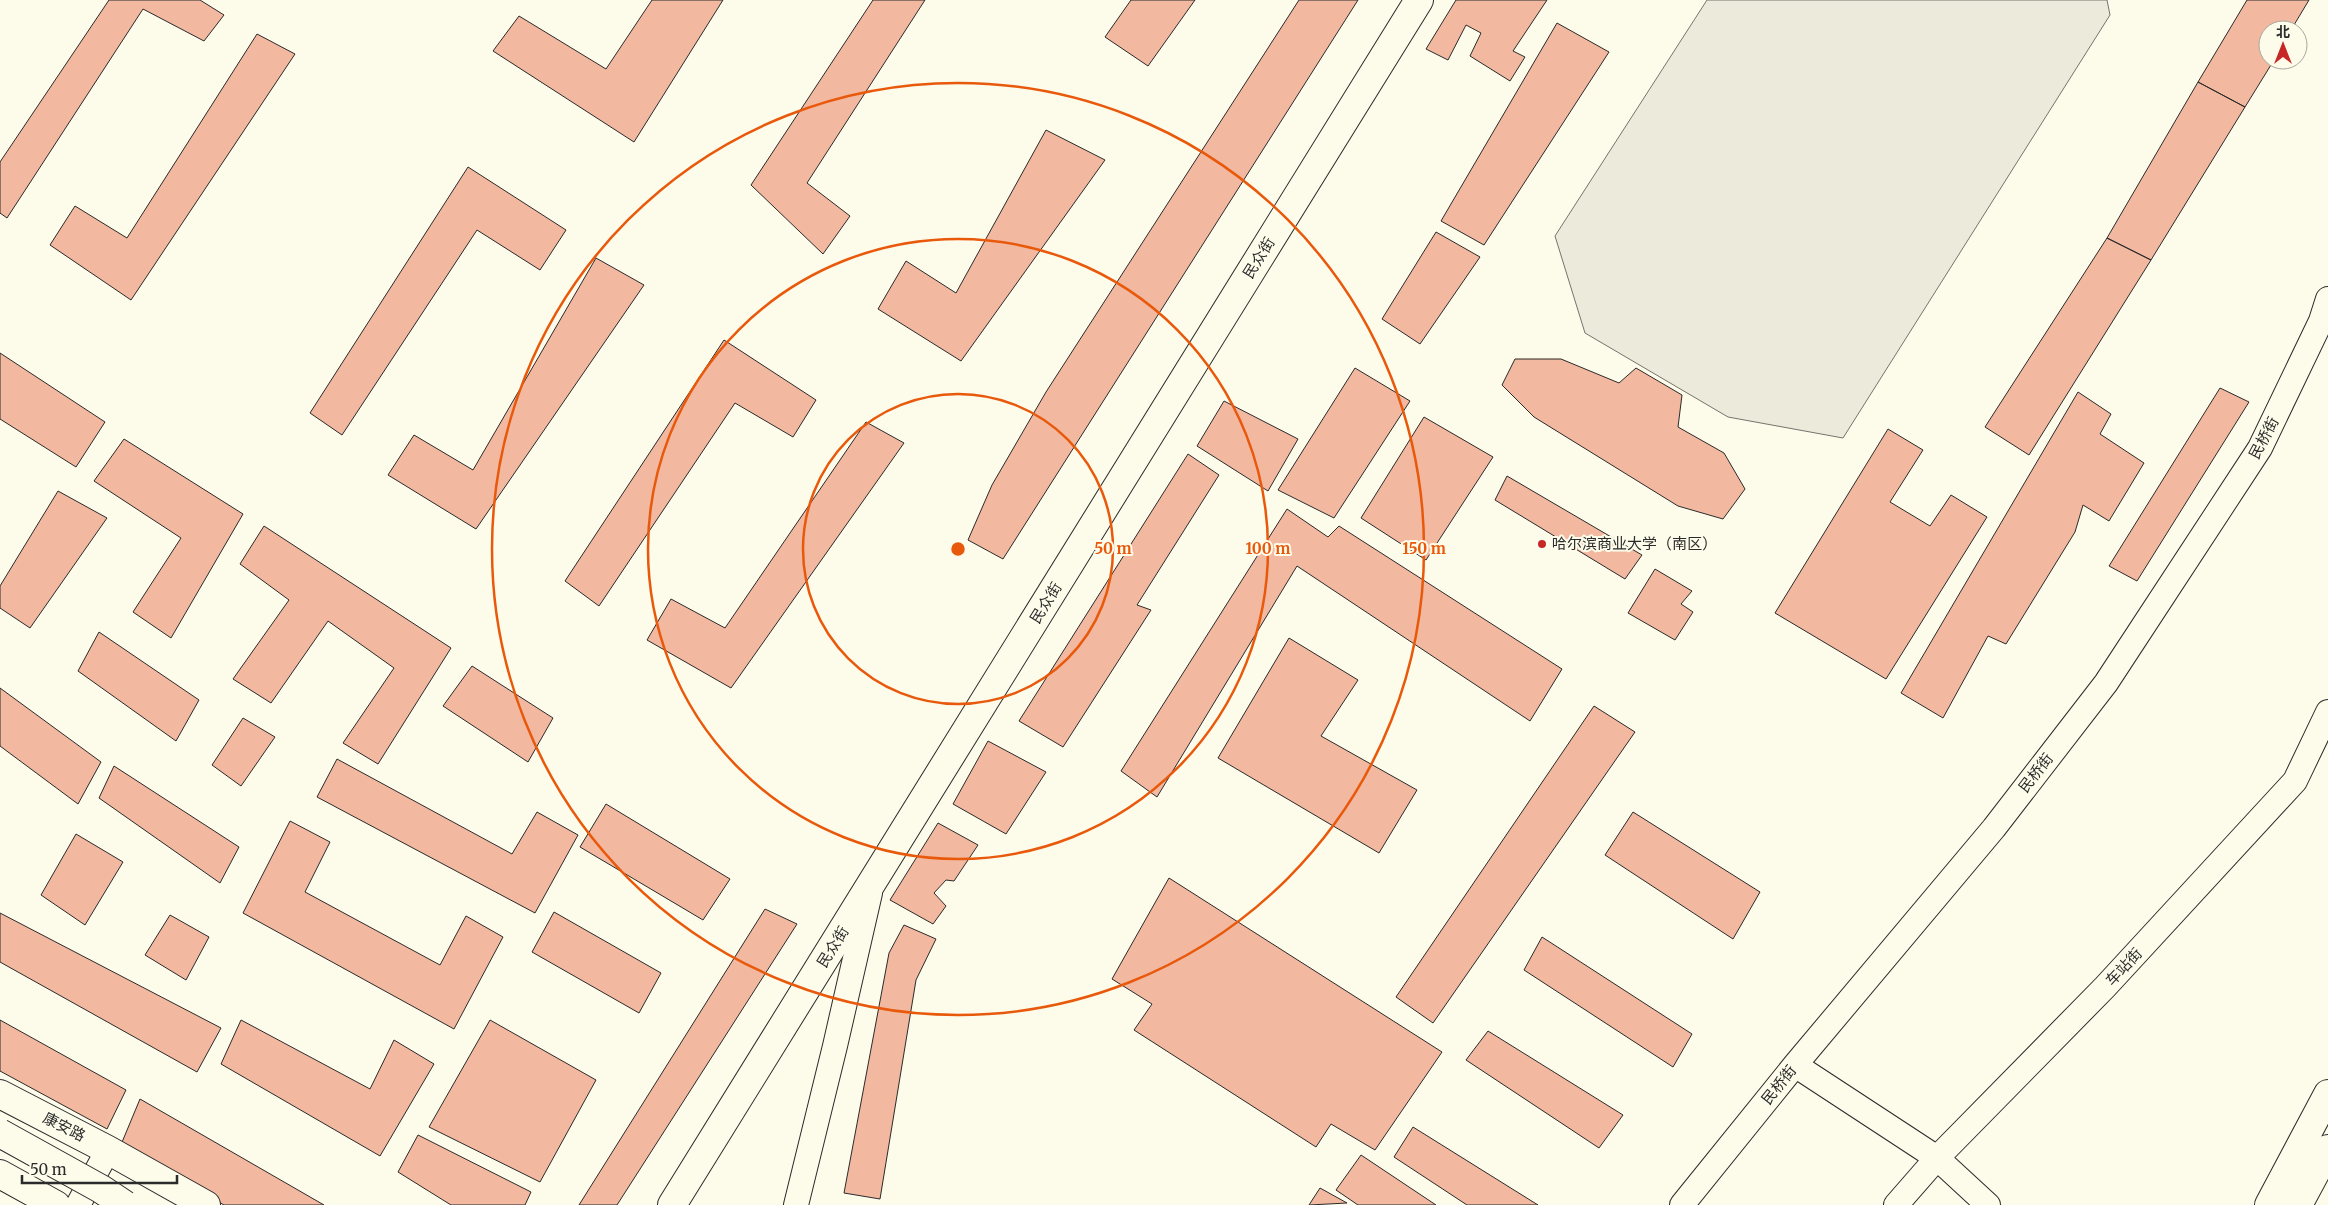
<svg xmlns="http://www.w3.org/2000/svg" width="2328" height="1205" font-family="Merriweather,'Noto Sans SC',serif">
<style>
.green{fill:#ecebdb;stroke:#74746e}
.building{fill:#f2b8a0;stroke:#2b2b2b}
.lines{fill:none;stroke-linecap:round;stroke-linejoin:round}
.minor-casing{stroke:#2b2b2b;stroke-width:26}
.major-casing{stroke:#2b2b2b;stroke-width:30}
.highway-casing{stroke:#2b2b2b;stroke-width:30}
.minor{stroke:#fdfbea;stroke-width:24}
.major{stroke:#fdfbea;stroke-width:28}
.highway{stroke:#fdfbea;stroke-width:28}
.highway-bridge-casing{stroke:#2b2b2b;stroke-width:30;stroke-linecap:butt}
.highway-bridge{stroke:#fdfbea;stroke-width:28}
.ring{fill:none;stroke:#e8590c;stroke-width:2.5}
.poi-dot{fill:#c62828;stroke:#fdfbea;stroke-width:2}
.labels{text-anchor:middle;stroke-width:4;stroke-linejoin:round;paint-order:stroke}
.street-label{font-size:15px;fill:#2b2b2b;stroke:#fdfbea}
.poi-label{font-size:15px;fill:#2b2b2b;stroke:#fdfbea;text-anchor:start}
.centre{fill:#e8590c;stroke:#fdfbea;stroke-width:2.5}
.ring-label{font-size:15px;text-anchor:middle;font-weight:bold;fill:#e8590c;stroke:#fdfbea;stroke-width:4;stroke-linejoin:round;paint-order:stroke}
</style>
<rect width="100%" height="100%" fill="#fdfbea"/>
<path class="green" d="M1707 0H2107L2110 15 1843 438 1728 417 1585 333 1555 236Z"/>
<path class="building" d="M109 0H200L224 15 204 41 143 9 7 218 0 213V162Z
M652 0H723L634 142 493 51 519 16 606 69Z
M873 0H925L807 183 850 216 823 254 751 185Z
M1131 0H1195L1148 66 1105 37Z
M1299 0H1358L1003 559 968 540 992 485 1046 392Z
M1456 0H1547L1513 51 1525 57 1510 81 1470 56 1481 33 1466 25 1448 60 1426 49Z
M2247 0H2309L2291 30H2268V60H2274L2245 107 2198 82Z
M1557 23 1609 52 1484 245 1441 221Z
M257 34 295 54 131 300 50 245 75 206 127 238Z
M2198 82 2245 107 2151 260 2107 238Z
M1046 130 1105 160 961 361 878 309 906 261 956 293Z
M468 167 566 230 540 270 477 230 342 435 310 413Z
M1436 232 1480 257 1420 344 1382 319Z
M2107 238 2151 260 2029 455 1985 427Z
M596 258 644 285 476 529 388 475 414 435 473 470Z
M724 340 816 400 793 437 735 403 599 606 565 581Z
M0 353 105 422 76 467 0 419Z
M1515 359H1561L1619 383 1636 368 1682 395 1678 427 1724 453 1745 489 1723 519 1678 506 1534 417 1502 385Z
M1355 368 1410 401 1334 518 1278 490Z
M2220 388 2249 402 2137 581 2109 566Z
M2078 392 2111 414 2100 434 2144 463 2109 521 2083 505 2075 532 2006 644 1988 636 1943 718 1901 693Z
M1224 401 1298 439 1268 491 1197 446Z
M1424 417 1493 457 1426 560 1361 518Z
M866 422 904 443 731 688 647 640 671 599 725 628Z
M1888 429 1923 450 1890 502 1930 526 1951 495 1987 517 1886 679 1775 613Z
M124 439 243 514 171 638 133 612 181 538 94 481Z
M1188 454 1219 475 1137 605 1151 610 1063 747 1019 721Z
M1507 476 1642 555 1625 579 1495 500Z
M58 491 107 518 30 628 0 608V586Z
M1287 509 1328 537 1339 526 1562 669 1530 721 1297 566 1157 797 1121 771Z
M264 526 451 648 378 764 343 743 394 668 328 621 271 703 233 679 289 600 240 564Z
M1655 569 1692 591 1681 604 1693 612 1675 640 1628 613Z
M99 632 199 700 176 741 78 671Z
M1289 638 1358 680 1321 736 1417 790 1379 853 1218 758Z
M472 666 553 718 528 762 443 706Z
M0 688 101 762 78 804 0 746Z
M1594 706 1635 732 1433 1023 1396 997Z
M243 718 275 737 241 786 212 765Z
M988 741 1046 772 1006 834 953 804Z
M337 759 512 854 537 812 578 835 535 913 317 797Z
M114 766 239 847 220 883 99 798Z
M606 804 730 879 703 920 580 847Z
M1633 812 1760 892 1733 939 1605 855Z
M290 821 330 842 305 892 440 965 466 916 503 937 454 1029 243 913Z
M938 823 978 845 954 881 946 880 934 893 946 906 933 924 890 900Z
M76 834 123 862 85 925 41 895Z
M1169 878 1442 1052 1375 1150 1331 1124 1316 1147 1134 1030 1152 1004 1112 979Z
M765 909 797 924 617 1205H579Z
M554 912 661 973 639 1013 532 952Z
M0 913 221 1028 197 1072 0 962Z
M170 915 209 937 186 980 145 955Z
M904 925 936 939 916 980 880 1199 844 1193 889 953Z
M1542 937 1692 1034 1673 1067 1524 970Z
M0 1020 126 1090 107 1129 0 1071Z
M241 1020 370 1089 394 1040 434 1064 380 1156 221 1064Z
M490 1020 596 1080 540 1182 429 1127Z
M1488 1031 1623 1115 1599 1148 1466 1060Z
M140 1099 324 1205H224L120 1147Z
M1413 1127 1538 1205H1467L1394 1157Z
M418 1135 531 1192 525 1205H451L398 1172Z
M1361 1155 1436 1205H1358L1336 1190Z
M1320 1188 1347 1203 1309 1205Z"/>
<g class="lines">
<g class="minor-casing">
<path id="minor" d="M1795 1065 1937 1158 1988 1205
M78 1205 108 1150
M796 1205 835 1046 870 893
M1682 1205 1795 1065 1994 828 2106 683 2260 448 2321 321 2328 299
M1896 1205 1937 1158 2105 987 2295 781 2328 712"/>
</g>
<g class="major-casing">
<path id="major" d="M672 1205 1419 0
M2269 1205 2328 1094
M2298 1205 2328 1149"/>
</g>
<g class="highway-casing">
<path id="highway" d="M0 1094 108 1150 206 1205
M0 1174 56 1205"/>
</g>
<use href="#minor" class="minor"/>
<use href="#major" class="major"/>
<use href="#highway" class="highway"/>
<g class="highway-bridge-casing">
<path id="highway-bridge" d="M0 1133 101 1189 125 1205"/>
</g>
<use href="#highway-bridge" class="highway-bridge"/>
</g>
<g class="ring">
<circle cx="958" cy="549" r="155"/>
<circle cx="958" cy="549" r="310"/>
<circle cx="958" cy="549" r="466"/>
</g>
<circle class="poi-dot" cx="1542" cy="544" r="5"/>
<g class="labels">
<g class="street-label">
<text transform="translate(1259 258) rotate(-58)" y="5">民众街</text>
<text transform="translate(2264 438) rotate(-62)" y="5">民桥街</text>
<text transform="translate(1046 603) rotate(-58)" y="5">民众街</text>
<text transform="translate(2036 773) rotate(-52)" y="5">民桥街</text>
<text transform="translate(833 947) rotate(-58)" y="5">民众街</text>
<text transform="translate(2124 967) rotate(-47)" y="5">车站街</text>
<text transform="translate(1779 1085) rotate(-51)" y="5">民桥街</text>
<text transform="translate(64 1127) rotate(27)" y="5">康安路</text>
</g>
<g class="poi-label">
<text x="1552" y="549">哈尔滨商业大学（南区）</text>
</g>
</g>
<circle cx="958" cy="549" r="8" class="centre"/>
<g class="ring-label">
<text x="1113" y="554">50 m</text>
<text x="1268" y="554">100 m</text>
<text x="1424" y="554">150 m</text>
</g>
<g transform="translate(2283 45)"><circle r="24" fill="#fdfbea" stroke="#a9a89e"/>
<path d="M0-4L9 19L0 12L-9 19Z" fill="#c62828"/>
<text y="-8" font-size="14" font-weight="bold" text-anchor="middle" fill="#2b2b2b">北</text>
</g>
<path d="M22 1175v8h155v-8" fill="none" stroke="#2b2b2b" stroke-width="2.5"/>
<text x="30" y="1175" font-size="15" fill="#2b2b2b" stroke="#fdfbea" stroke-width="4" paint-order="stroke">50 m</text>
</svg>
